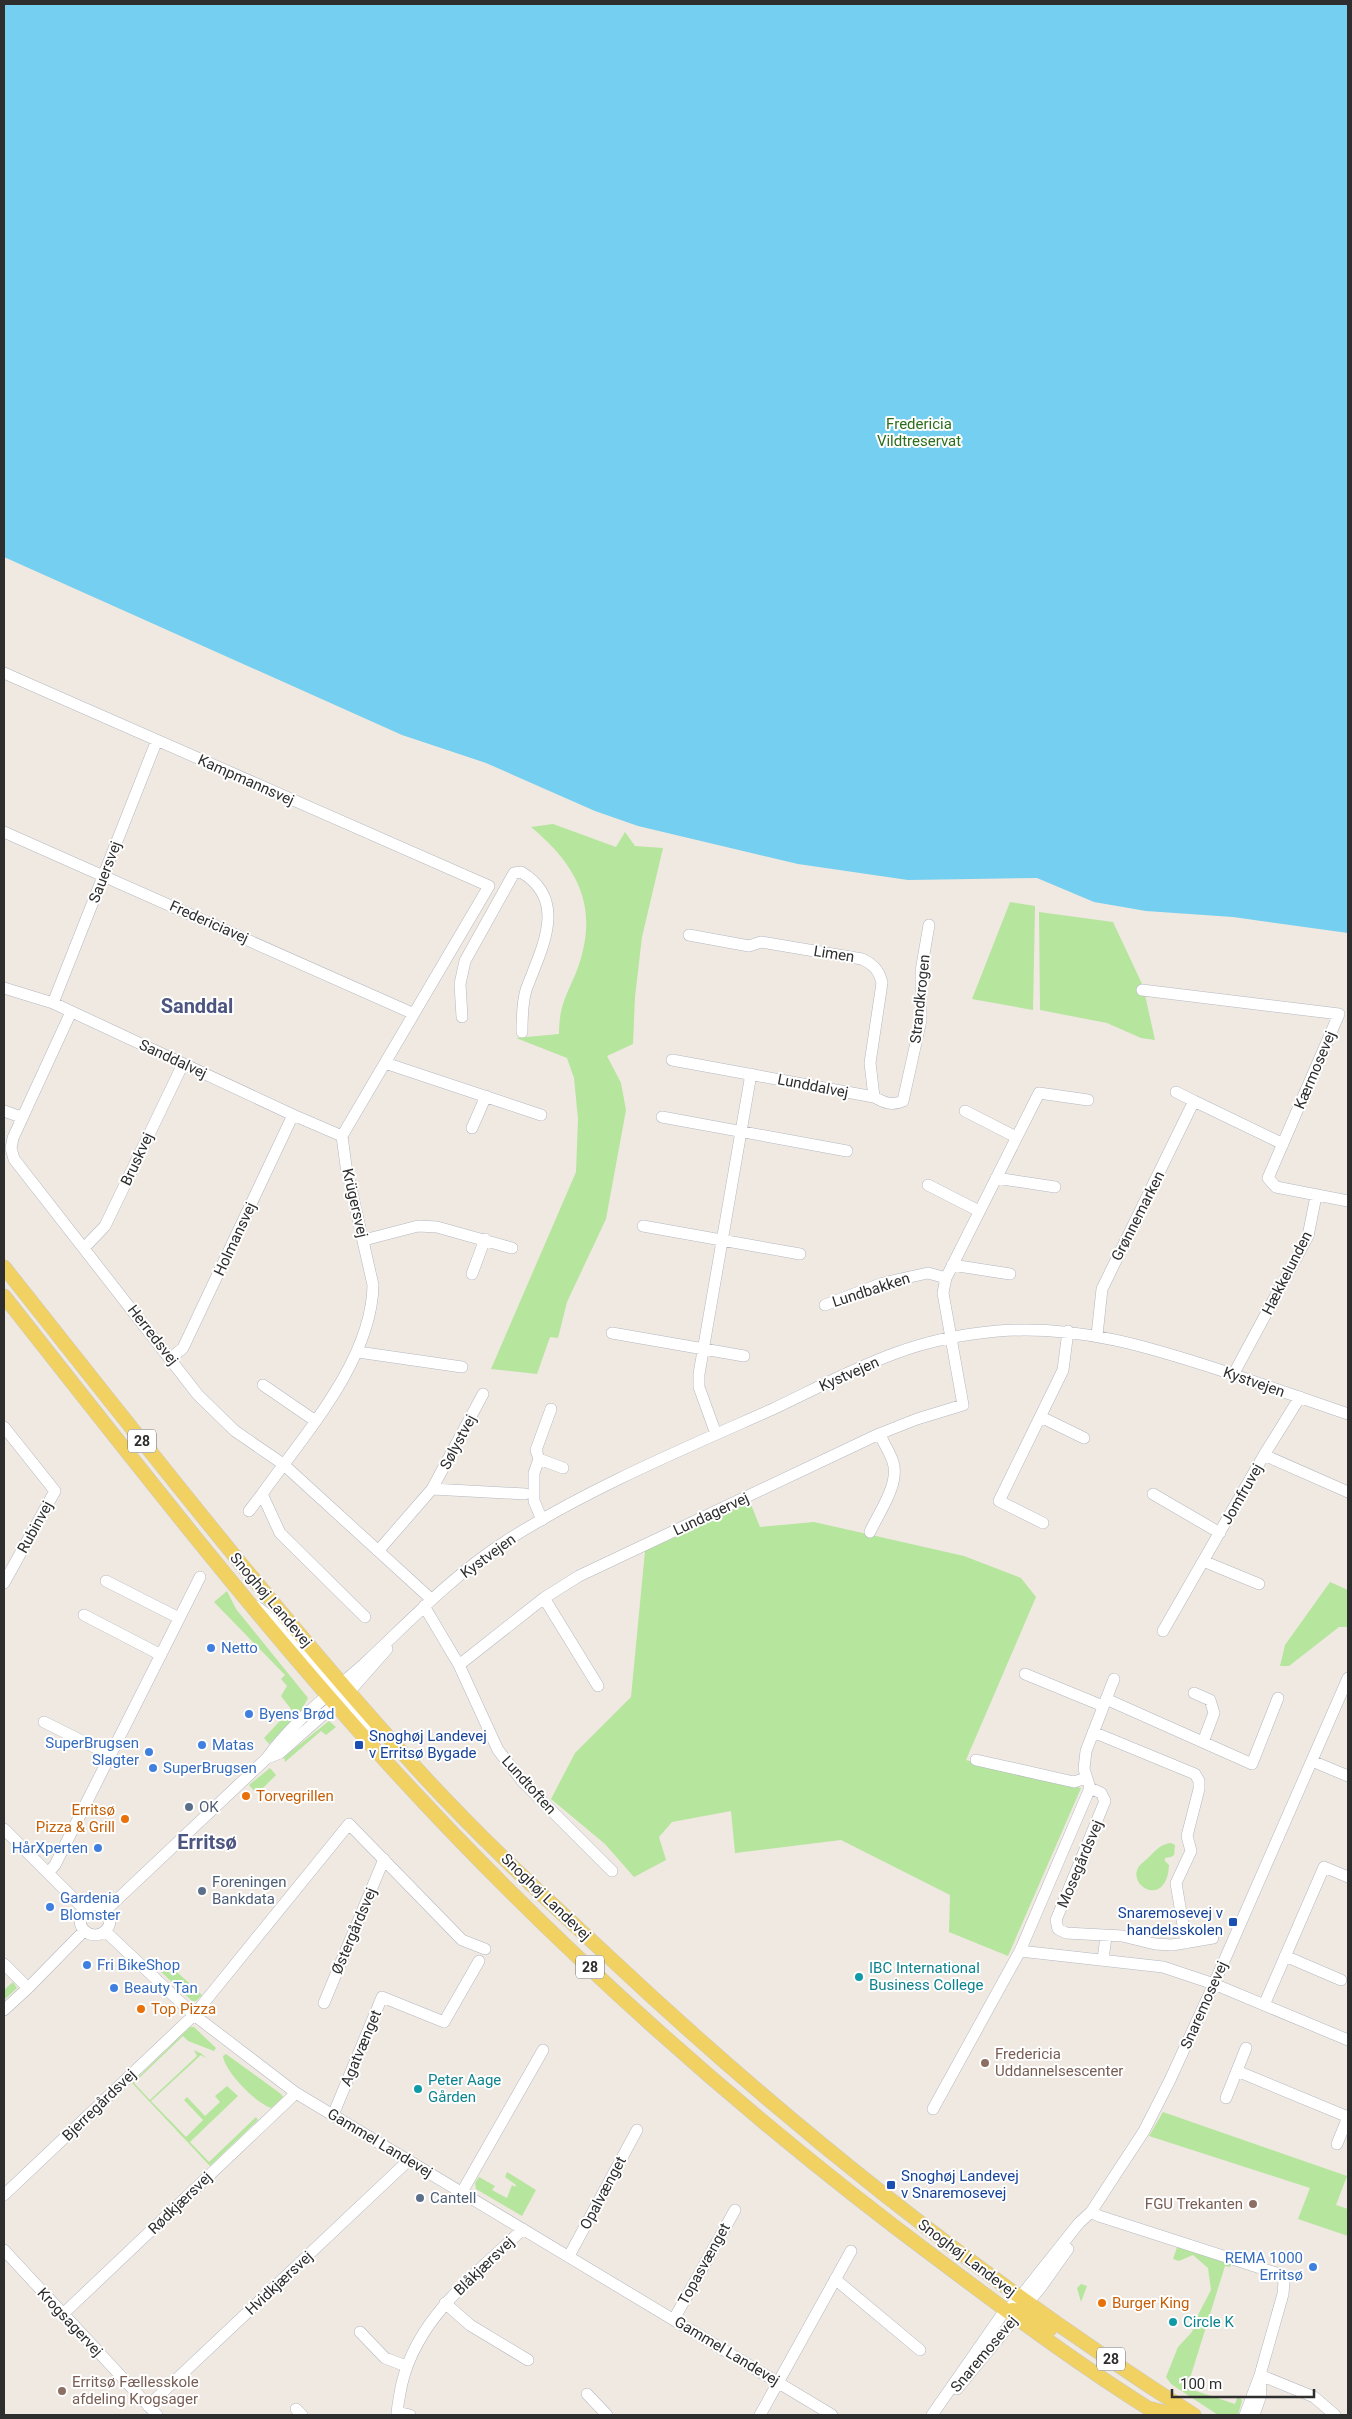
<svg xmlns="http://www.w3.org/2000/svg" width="1352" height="2419" font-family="Roboto,sans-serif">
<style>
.green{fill:#b6e59e}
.water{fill:#75cff0}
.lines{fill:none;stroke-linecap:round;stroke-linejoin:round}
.minor-casing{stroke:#b4b7c1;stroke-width:12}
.major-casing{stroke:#c9c9c9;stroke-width:15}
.minor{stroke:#fff;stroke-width:11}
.major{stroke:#f2d163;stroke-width:14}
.shop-dot{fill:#3f7fe0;stroke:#fff;stroke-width:2}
.transit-dot{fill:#1a4fb4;stroke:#fff;stroke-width:2}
.food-dot{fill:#e8710a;stroke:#fff;stroke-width:2}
.service-dot{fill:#5c6f8a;stroke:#fff;stroke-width:2}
.culture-dot{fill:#0f9aa8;stroke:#fff;stroke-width:2}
.education-dot{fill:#8d6e63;stroke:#fff;stroke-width:2}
.labels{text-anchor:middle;stroke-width:4;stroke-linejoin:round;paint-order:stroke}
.shield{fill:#fff;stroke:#6d6d6d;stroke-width:1}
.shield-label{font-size:14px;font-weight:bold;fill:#2e2e2e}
.park-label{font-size:15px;fill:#2c6e1b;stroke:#fff}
.street-label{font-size:15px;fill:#2e2e2e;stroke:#fff}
.shop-label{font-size:15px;fill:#366cbe;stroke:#fff;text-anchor:start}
.transit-label{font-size:15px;fill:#164399;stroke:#fff;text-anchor:start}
.food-label{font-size:15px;fill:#c56008;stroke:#fff;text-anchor:start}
.service-label{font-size:15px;fill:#4e5e75;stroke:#fff;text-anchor:start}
.culture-label{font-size:15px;fill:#0d838f;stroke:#fff;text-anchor:start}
.education-label{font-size:15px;fill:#785e54;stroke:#fff;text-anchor:start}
.district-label{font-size:20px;font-weight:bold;fill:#4d5680;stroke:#fff}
</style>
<rect width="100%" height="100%" fill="#efe9e1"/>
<path class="green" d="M553 824 616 847 625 832 635 846 663 848 642 937 635 997 633 1044 607 1056 621 1083 626 1110 606 1219 567 1302 558 1338 550 1337 537 1374 491 1369 576 1172 578 1119 574 1078 567 1058 516 1038 559 1034C559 996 574 987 582 954 597 899 571 860 531 827Z
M1010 902 1035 906 1033 1010 972 999Z
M1039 912 1113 922 1143 986 1155 1040 1141 1038 1107 1023 1040 1010Z
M750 1502 760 1527 814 1522 964 1556 1021 1578 1036 1597 966 1760 1081 1788 1008 1956 949 1932 950 1895 841 1840 735 1853 731 1811 672 1822 659 1837 666 1860 634 1877 605 1844 551 1799 575 1753 631 1697 645 1551Z
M1330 1582 1348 1590V1627H1339L1289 1666H1280L1285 1645Z
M227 1591 236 1609 308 1698 298 1716 269 1744 264 1738 291 1709 281 1696 287 1686 281 1679 285 1675 214 1602Z
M329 1721 336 1727 326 1735 321 1731 285 1762 284 1757Z
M270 1768 276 1775 257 1794 249 1785Z
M1171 1843 1175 1845 1174 1855 1171 1857 1165 1858V1861L1169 1865C1167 1908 1128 1887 1138 1868 1140 1864 1146 1860 1149 1857 1156 1850 1161 1844 1171 1843Z
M162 1965 173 1976 177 1972 202 1995 196 2001H192L158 1969Z
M13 1982 17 1988 4 2000V1990Z
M190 2027H194L216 2048 214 2051 188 2041 183 2036 134 2083 150 2100 197 2056 194 2050 202 2054 207 2059 201 2055 151 2101 186 2137 203 2120 184 2100 187 2097 205 2116 220 2102 215 2096 227 2086 238 2096 190 2142 209 2162 256 2117 258 2120 210 2166 132 2083Z
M226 2054 281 2094 283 2097 271 2108C256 2103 225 2072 223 2056Z
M1163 2112 1347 2176 1336 2205 1348 2209V2236L1298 2219 1310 2188 1149 2136Z
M507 2172 536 2190 522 2216 476 2189 475 2183 479 2177 495 2186 492 2190 507 2198 512 2185 515 2187 516 2185 505 2177Z
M1177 2247 1231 2264 1230 2267 1225 2266 1187 2388 1235 2404 1238 2396 1240 2397 1242 2401 1238 2415H1218L1171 2384 1166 2377 1178 2347 1192 2332 1199 2313 1211 2290 1208 2268 1193 2255 1179 2261 1173 2259Z
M1081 2284 1087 2286 1081 2302 1077 2288Z"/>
<path class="water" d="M4 4H1348V933L1233 917 1146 911 1094 902 1037 878 908 880 798 864 638 826 595 811 486 763 402 735 4 557Z"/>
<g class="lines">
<g class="minor-casing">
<path id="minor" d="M4 673 489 886 342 1136 346 1166 373 1285C372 1360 304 1435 262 1494L280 1533 365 1617
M4 832 412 1013
M689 935 749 946 761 942 862 959C874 965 879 970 882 983L870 1063 874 1097
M4 988 53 1003 293 1115 342 1136
M1142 990 1339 1014 1268 1178 1276 1187 1348 1201
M53 1003 157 740
M71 1012 13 1138 11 1148 14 1159 198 1395 235 1431 283 1464 431 1599
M462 1017 460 984 465 961 514 873 521 872C570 901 540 951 526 990 522 1004 522 1018 522 1032
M672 1060 874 1097C885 1103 892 1106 903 1101L921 1020V971L929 925
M385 1063 541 1115
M1176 1092 1194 1101
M4 1111 21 1117
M965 1111 1016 1137
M662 1117 847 1151
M472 1128 486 1096
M996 1178 1055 1187
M928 1185 979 1211
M643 1226 800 1254
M364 1240 418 1226 437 1227 512 1248
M84 1248 105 1226 183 1064
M952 1265 1010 1274
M472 1274 485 1239
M825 1305 883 1283 928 1273 946 1278
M612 1333 744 1356
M1097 1335 1102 1289 1194 1101 1283 1144
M358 1352 462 1367
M171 1358 183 1348 293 1115
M1233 1375 1308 1236 1316 1196
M263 1385 314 1420
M1041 1417 1084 1438
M4 1427 55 1491 4 1583
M716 1434 699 1387V1374L751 1074
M1264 1455 1348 1492
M539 1459 563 1468
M432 1489 525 1494
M1153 1494 1220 1533
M249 1511 262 1494
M542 1520 534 1501V1473L539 1459 536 1450 551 1409
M1043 1523 999 1501 1063 1370 1068 1331
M870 1532C879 1512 900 1484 893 1462 890 1453 884 1443 879 1434
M379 1550 432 1489 483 1394
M1203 1561 1259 1584
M106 1581 179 1618
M544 1598 598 1686
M256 1606 269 1616 334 1689 341 1690
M424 1606 459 1665 498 1750 523 1782 612 1871
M84 1615 161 1655
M1163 1631 1264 1455 1300 1397
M459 1665 544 1598 579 1576 879 1434 917 1419 963 1405 943 1293 946 1278 1039 1093 1088 1100
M1025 1674 1103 1706
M1194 1693 1210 1700 1214 1713 1203 1742
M336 1696 343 1697 377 1733
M1106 1699 1252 1764 1278 1698
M44 1722 110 1755
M1093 1732 1195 1774 1199 1781V1789L1187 1836 1191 1851 1176 1883 1186 1943
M267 1758 280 1753 350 1691 387 1649
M976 1760 1074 1782 1086 1778
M1312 1761 1348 1776
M1090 1788 1101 1793 1105 1801 1056 1920 1058 1929 1066 1933 1122 1936 1155 1944 1172 1945 1213 1938
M4 1829 84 1909
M48 1873 55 1865 200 1577
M80 1920a15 15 0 1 1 30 0a15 15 0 1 1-30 0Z
M106 1910 267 1758C293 1721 330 1694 364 1664 409 1622 451 1577 503 1543 585 1490 683 1449 773 1409 813 1390 854 1368 896 1353 928 1341 964 1334 998 1331 1080 1325 1150 1347 1226 1372 1267 1386 1308 1400 1348 1414
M105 1931 194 2015 296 2093 832 2415
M1020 1951 1090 1788 1084 1769 1086 1751 1114 1679
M1285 1956 1341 1980
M1103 1960 1106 1936
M4 1964 28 1988
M324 2003 384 1859
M1264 2005 1324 1867 1348 1877
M4 2010 28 1988 84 1931
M1237 2071 1348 2117
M1226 2098 1246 2048
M933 2109 1020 1951 1163 1967 1214 1984 1348 2040
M333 2115 382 1997 444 2022 479 1961
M1337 2144 1348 2117
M462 2192 543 2050
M4 2195 194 2015 349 1824 462 1940 485 1949
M1091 2212 1099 2216 1279 2274 1284 2282 1283 2294 1260 2375 1245 2415
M4 2250 157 2415
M569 2256 637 2130
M835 2279 920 2350
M445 2303 470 2325 528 2360
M63 2314 296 2093
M674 2319 735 2210
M360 2332 385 2358 406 2366
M1260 2375 1314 2397 1335 2415
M957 2389 1041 2287 1068 2249
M587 2394 607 2415
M148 2406 409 2160
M296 2409 302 2415
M397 2412 410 2415
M397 2415C397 2408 399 2400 400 2393 412 2321 474 2276 523 2229
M760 2415 851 2251
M932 2415 1001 2316 1020 2297 1079 2223 1091 2212 1144 2131 1170 2080 1214 1984 1348 1678
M1254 2415 1261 2395 1260 2378"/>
</g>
<g class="major-casing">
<path id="major" d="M4 1267C139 1437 272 1609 418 1770 478 1836 544 1897 609 1957 790 2127 985 2282 1194 2415
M4 1296C130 1456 254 1616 391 1767 555 1947 745 2116 940 2261 1012 2315 1083 2368 1159 2415
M1012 2310 1021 2311 1050 2329
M1152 2409 1174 2415"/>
</g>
<use href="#minor" class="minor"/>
<use href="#major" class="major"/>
</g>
<g class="shop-dot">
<circle cx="211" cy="1648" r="5"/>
<circle cx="249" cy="1714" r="5"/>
<circle cx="202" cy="1745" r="5"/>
<circle cx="149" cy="1752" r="5"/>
<circle cx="153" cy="1768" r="5"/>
<circle cx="98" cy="1848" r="5"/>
<circle cx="50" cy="1907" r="5"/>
<circle cx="87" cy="1965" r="5"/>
<circle cx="114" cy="1988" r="5"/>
<circle cx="1313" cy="2267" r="5"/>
</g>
<g class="transit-dot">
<rect x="354" y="1740" width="10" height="10" rx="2.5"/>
<rect x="1228" y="1917" width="10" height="10" rx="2.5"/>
<rect x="886" y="2180" width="10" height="10" rx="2.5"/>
</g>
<g class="food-dot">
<circle cx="246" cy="1796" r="5"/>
<circle cx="125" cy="1819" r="5"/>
<circle cx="141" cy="2009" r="5"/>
<circle cx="1102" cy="2303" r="5"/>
</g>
<g class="service-dot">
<circle cx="189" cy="1807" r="5"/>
<circle cx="202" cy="1891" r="5"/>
<circle cx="420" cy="2198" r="5"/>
</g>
<g class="culture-dot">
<circle cx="859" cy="1977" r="5"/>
<circle cx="418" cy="2089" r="5"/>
<circle cx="1173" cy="2322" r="5"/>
</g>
<g class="education-dot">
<circle cx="985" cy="2063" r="5"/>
<circle cx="1253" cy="2204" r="5"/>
<circle cx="62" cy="2391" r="5"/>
</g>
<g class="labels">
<g class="shield">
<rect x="128" y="1429.5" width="28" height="23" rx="4"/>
<rect x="576" y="1955.5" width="28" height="23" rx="4"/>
<rect x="1097" y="2347.5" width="28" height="23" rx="4"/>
</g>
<g class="shield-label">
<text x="142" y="1446">28</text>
<text x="590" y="1972">28</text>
<text x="1111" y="2364">28</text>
</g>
<g class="park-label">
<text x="919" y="429">Fredericia<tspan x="919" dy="17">Vildtreservat</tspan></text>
</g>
<g class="street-label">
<text transform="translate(246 780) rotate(24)" y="5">Kampmannsvej</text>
<text transform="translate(105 872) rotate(-69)" y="5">Sauersvej</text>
<text transform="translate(209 922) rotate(24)" y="5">Fredericiavej</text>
<text transform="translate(834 954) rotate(9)" y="5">Limen</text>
<text transform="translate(920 999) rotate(-84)" y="5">Strandkrogen</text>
<text transform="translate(173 1059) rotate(25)" y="5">Sanddalvej</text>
<text transform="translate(1315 1070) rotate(-67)" y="5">Kærmosevej</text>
<text transform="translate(813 1086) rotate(11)" y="5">Lunddalvej</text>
<text transform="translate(137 1159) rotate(-65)" y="5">Bruskvej</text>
<text transform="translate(355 1203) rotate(77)" y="5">Krügersvej</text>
<text transform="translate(1138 1216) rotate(-63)" y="5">Grønnemarken</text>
<text transform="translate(235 1239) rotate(-65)" y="5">Holmansvej</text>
<text transform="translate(1287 1273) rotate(-63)" y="5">Hækkelunden</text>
<text transform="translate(871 1290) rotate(-18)" y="5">Lundbakken</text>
<text transform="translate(153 1335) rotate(52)" y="5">Herredsvej</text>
<text transform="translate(849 1374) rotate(-24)" y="5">Kystvejen</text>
<text transform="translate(1254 1382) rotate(19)" y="5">Kystvejen</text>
<text transform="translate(458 1442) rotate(-62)" y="5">Sølystvej</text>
<text transform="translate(1242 1494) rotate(-60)" y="5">Jomfruvej</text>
<text transform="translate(711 1514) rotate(-25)" y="5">Lundagervej</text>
<text transform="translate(35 1527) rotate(-61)" y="5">Rubinvej</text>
<text transform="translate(488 1556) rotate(-36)" y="5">Kystvejen</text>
<text transform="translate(271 1600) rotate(50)" y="5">Snoghøj Landevej</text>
<text transform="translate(529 1785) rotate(48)" y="5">Lundtoften</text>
<text transform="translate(1080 1864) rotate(-67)" y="5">Mosegårdsvej</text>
<text transform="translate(546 1897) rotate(44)" y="5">Snoghøj Landevej</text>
<text transform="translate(354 1931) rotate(-67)" y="5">Østergårdsvej</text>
<text transform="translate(1204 2005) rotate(-66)" y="5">Snaremosevej</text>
<text transform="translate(361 2048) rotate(-67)" y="5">Agatvænget</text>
<text transform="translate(99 2105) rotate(-44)" y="5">Bjerregårdsvej</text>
<text transform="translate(380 2143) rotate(31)" y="5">Gammel Landevej</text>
<text transform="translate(603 2193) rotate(-62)" y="5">Opalvænget</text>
<text transform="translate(180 2203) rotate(-44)" y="5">Rødkjærsvej</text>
<text transform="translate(967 2258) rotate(37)" y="5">Snoghøj Landevej</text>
<text transform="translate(704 2264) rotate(-61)" y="5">Topasvænget</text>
<text transform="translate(484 2266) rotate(-44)" y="5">Blåkjærsvej</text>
<text transform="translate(279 2283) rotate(-43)" y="5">Hvidkjærsvej</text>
<text transform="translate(70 2322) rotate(47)" y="5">Krogsagervej</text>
<text transform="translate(727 2351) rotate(31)" y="5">Gammel Landevej</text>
<text transform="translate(984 2354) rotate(-50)" y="5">Snaremosevej</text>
</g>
<g class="shop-label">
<text x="221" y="1653">Netto</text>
<text x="259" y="1719">Byens Brød</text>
<text x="139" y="1748" text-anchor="end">SuperBrugsen<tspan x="139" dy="17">Slagter</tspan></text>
<text x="212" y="1750">Matas</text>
<text x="163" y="1773">SuperBrugsen</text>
<text x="88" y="1853" text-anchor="end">HårXperten</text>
<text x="60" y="1903">Gardenia<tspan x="60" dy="17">Blomster</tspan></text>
<text x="97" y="1970">Fri BikeShop</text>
<text x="124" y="1993">Beauty Tan</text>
<text x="1303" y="2263" text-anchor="end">REMA 1000<tspan x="1303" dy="17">Erritsø</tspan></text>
</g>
<g class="transit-label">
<text x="369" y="1741">Snoghøj Landevej<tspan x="369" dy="17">v Erritsø Bygade</tspan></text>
<text x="1223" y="1918" text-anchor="end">Snaremosevej v<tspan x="1223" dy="17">handelsskolen</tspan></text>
<text x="901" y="2181">Snoghøj Landevej<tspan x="901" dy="17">v Snaremosevej</tspan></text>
</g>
<g class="food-label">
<text x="256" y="1801">Torvegrillen</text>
<text x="115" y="1815" text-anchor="end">Erritsø<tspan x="115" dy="17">Pizza &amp; Grill</tspan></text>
<text x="151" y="2014">Top Pizza</text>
<text x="1112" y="2308">Burger King</text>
</g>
<g class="service-label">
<text x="199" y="1812">OK</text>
<text x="212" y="1887">Foreningen<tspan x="212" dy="17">Bankdata</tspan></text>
<text x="430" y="2203">Cantell</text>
</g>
<g class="culture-label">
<text x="869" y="1973">IBC International<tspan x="869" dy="17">Business College</tspan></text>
<text x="428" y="2085">Peter Aage<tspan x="428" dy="17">Gården</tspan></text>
<text x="1183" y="2327">Circle K</text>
</g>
<g class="education-label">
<text x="995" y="2059">Fredericia<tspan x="995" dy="17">Uddannelsescenter</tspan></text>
<text x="1243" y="2209" text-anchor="end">FGU Trekanten</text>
<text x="72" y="2387">Erritsø Fællesskole<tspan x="72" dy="17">afdeling Krogsager</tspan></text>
</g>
<g class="district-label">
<text x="197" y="1013">Sanddal</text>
<text x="207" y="1849">Erritsø</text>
</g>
</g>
<rect width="1352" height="2419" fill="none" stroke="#2e2e2e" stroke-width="10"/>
<path d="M1172 2389v8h142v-8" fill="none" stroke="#2e2e2e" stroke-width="2.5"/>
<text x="1180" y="2389" font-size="15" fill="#2e2e2e" stroke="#ffffff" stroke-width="4" paint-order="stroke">100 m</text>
</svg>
